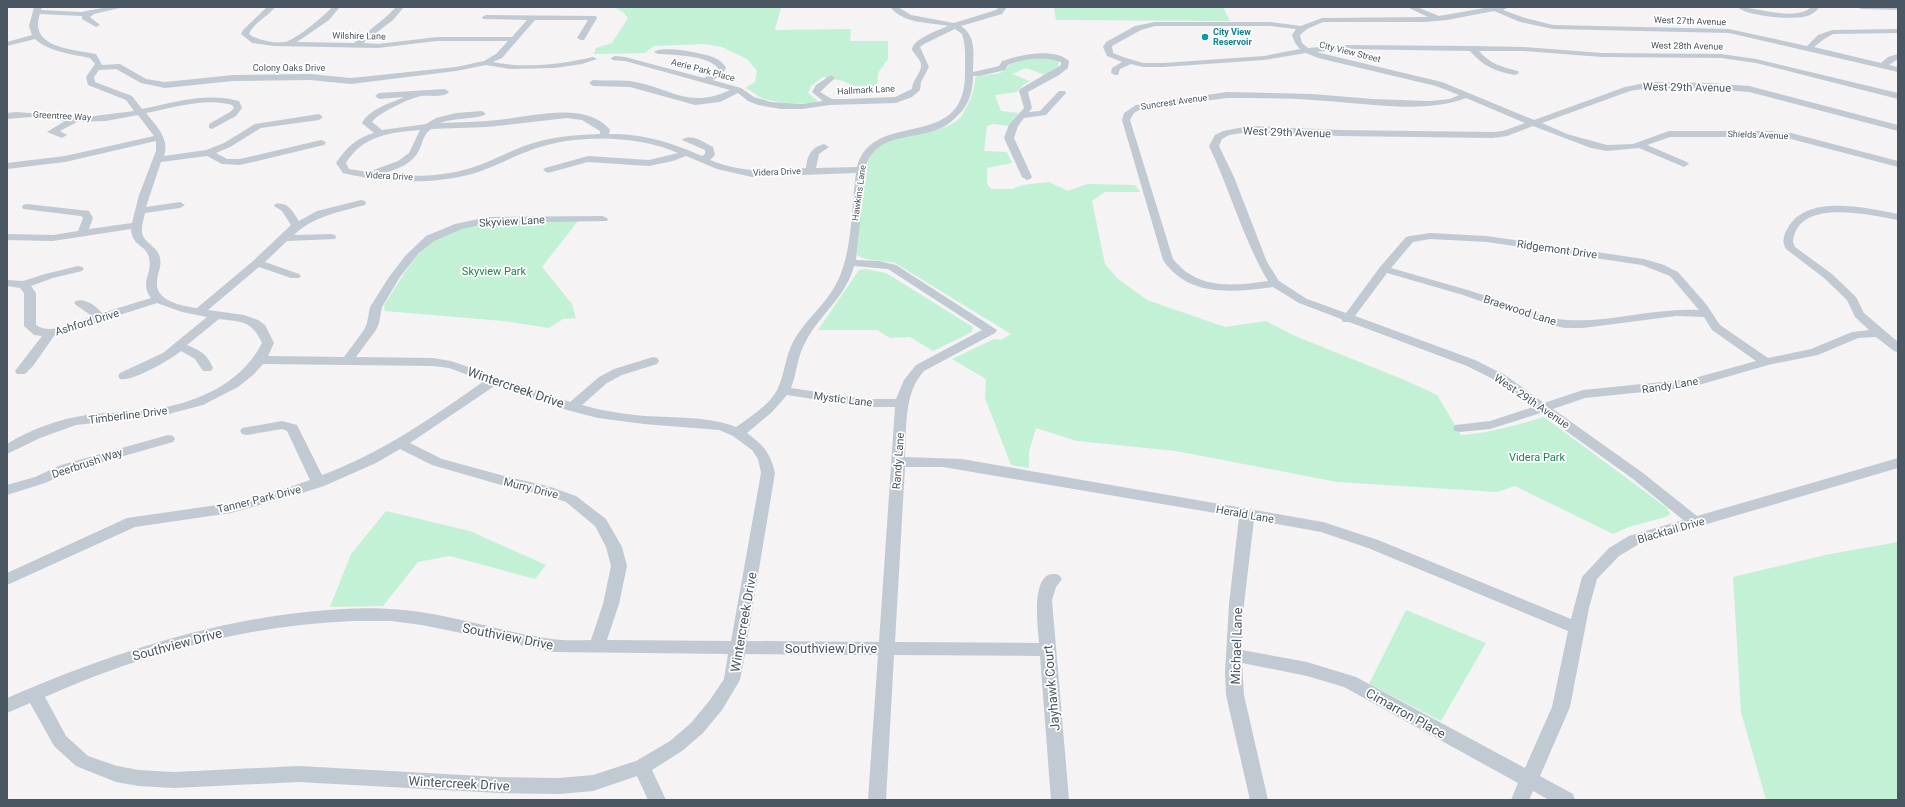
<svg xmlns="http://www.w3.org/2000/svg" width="1905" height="807" font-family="Roboto,sans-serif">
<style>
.green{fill:#c3f1d5}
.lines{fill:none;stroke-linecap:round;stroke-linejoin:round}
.minor{fill:#c1cad2;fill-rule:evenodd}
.culture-dot{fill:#0f9aa8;stroke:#fff;stroke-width:1.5}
.labels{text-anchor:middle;stroke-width:3.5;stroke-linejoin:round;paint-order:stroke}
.far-street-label{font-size:9px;fill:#4a5661;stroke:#fff}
.far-culture-label{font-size:9px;font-weight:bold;fill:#0d838f;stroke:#fff;text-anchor:start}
.street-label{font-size:11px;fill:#4a5661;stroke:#fff}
.park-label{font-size:11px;fill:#17864f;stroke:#fff}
.near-street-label{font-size:13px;fill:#4a5661;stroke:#fff}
</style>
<rect width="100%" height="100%" fill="#f5f3f3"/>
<path class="green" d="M536 7H781L775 30 851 29 850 41H888V59L878 73 877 86H853L843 81 823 77 811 86 808 93 817 100V102C801 105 780 103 764 99 757 96 752 91 745 88L755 82 757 71 747 59 722 47 704 44 654 46 645 53 594 54 596 48 612 43 628 18 623 12 614 7Z
M1054 7H1223L1230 21 1056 20Z
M1032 57 1056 59 1059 62 1058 66 1045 75 1026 68 1012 74 1030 81 1023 85 1017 92 995 95 1001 111 1019 113 1009 126 993 124 987 126 984 151 1007 152 1012 163 987 168V184L991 189H1012L1023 185 1049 182 1068 191 1087 184 1135 185 1140 192H1105L1092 201 1105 264 1117 278 1147 300 1225 327 1266 321 1295 336 1407 381 1437 395 1461 435C1490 433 1516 425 1544 417L1667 508 1670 514 1665 517 1629 527 1613 534 1515 486 1497 492 1337 482 1176 451 1077 441 1036 428 1029 451V468L1011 465 985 398 986 379 952 359 994 339 1001 340 1011 334 895 263C883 260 868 262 857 255 859 234 862 169 872 153 887 130 940 139 961 117 963 114 965 109 967 106 972 97 975 88 975 77L1000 73 1007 68 1010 64Z
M578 221 542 267 572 304 576 318 563 319 549 328 503 321 385 311 384 305C396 287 409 263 425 248 460 214 533 222 578 221Z
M866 269 886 273 973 327 972 332 933 351 910 337 890 338 877 330H818L859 270Z
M386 511 470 531 546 565 535 579 450 556 418 562 383 606 330 607 351 554Z
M1898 542V800H1766L1741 712 1733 577 1830 554Z
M1406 610 1486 643 1441 721 1369 684Z"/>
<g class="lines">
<path class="minor" d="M34 7H42L41 10 81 12 108 7H124L94 14 90 17 100 25 96 27 82 19V16L40 14C28 48 73 49 96 54L102 65 120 64 146 79 165 82 233 75 310 74 351 78 456 67 484 61 496 54 508 41H437L378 48 274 46 252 43 241 34 243 30 267 7H275C268 17 254 22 249 34 256 40 279 45 288 41 300 36 323 17 332 7H340L329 20 297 42 354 43 387 16 396 7H404L393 20 363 43 378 44 437 37H512L527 20 483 19 482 17 486 15 596 16 597 18 584 40H581L577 38 588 20H535L502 58 493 62C525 69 562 64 593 57L597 59 582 64 555 68 510 69 486 65 456 71 351 84 310 80 233 81 165 88 141 83 116 69 99 70 94 77 95 82 132 96 142 109C174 102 208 92 239 101L242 108 236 116 212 129 209 128V124L230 112 234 108 232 105C206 97 172 108 146 113 156 126 170 138 164 156L206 150 224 143 255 124 319 114 323 117 319 120 261 128 230 147 216 153 227 159H240L321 140 324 141 326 143 324 145 240 165 222 164 207 156 161 162 146 207 180 202 185 205 180 208 145 213C144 219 141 226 142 232 143 243 158 246 160 258 162 267 157 274 157 282 155 301 182 306 197 308L253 261 291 225 282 211 274 206 275 204C288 201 293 212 299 221L317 211 361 200 365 201 366 203 365 205C339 212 314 216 294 235L331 234 335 235 336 237 335 239 287 241 265 262 299 274 301 276 299 278H291L259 267 208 310 244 315 258 320 265 325 274 343 268 356 344 357 364 330 367 323 370 307 389 277 406 255 426 236 455 224 488 217 603 216 608 219 607 221 488 223 462 229 434 241 419 253 400 277 382 307 379 323 376 330 356 357 433 358 451 361 570 402 599 377 614 369 653 357 657 358 659 361 657 364 622 375 607 383 582 405C602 411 624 414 645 416 675 418 708 416 736 427 750 417 771 404 778 388 785 373 785 357 793 342 804 321 824 306 835 286 853 255 851 208 856 173L752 177 717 169 686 156 673 161 649 166 588 162 548 173 543 170 545 168 588 156 649 160 678 153C636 135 577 134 534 149 513 156 494 168 472 174 431 185 384 183 343 173L336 163C346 148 356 138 374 133L362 123C371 108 389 104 404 97L379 99 375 96 379 93 445 89 449 92C443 98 430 95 422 96 412 97 376 114 372 122L382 130 426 124 436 118 456 113 482 111 486 114C481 119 451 118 440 123 459 122 479 122 498 120 530 117 586 100 610 130L609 134C645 134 670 142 702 156L705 154V150L682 140C690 132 705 143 713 147L715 155 710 160C742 173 772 172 806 168 807 156 811 147 824 144L829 147 819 154 816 168 857 167C873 107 967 155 965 71 965 58 966 46 962 34L955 29 924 44 920 47 929 67 921 82 920 90 912 97 896 103 830 105 802 109H781L758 105 748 101 738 93 720 102 695 105 630 87 593 86 589 83 593 80C605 81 618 80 630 81 670 87 688 110 730 90L625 61 612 60 611 58 615 56 625 57 704 78 715 72 718 68C707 55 674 55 658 54L654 52C662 45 704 53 715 58 720 60 723 63 726 68L721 76 712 80 741 88 754 97 771 102 802 104 823 101 812 92 816 85 831 75 835 78 820 92 832 99H845L895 97 912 89C912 80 922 73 921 64 920 59 915 55 912 50 912 39 939 30 948 26 928 22 904 24 890 7H898L911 15 954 23 996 10 999 7H1007L1002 14 961 26C977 37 973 54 973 72L999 66 1002 61C1019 55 1054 47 1069 61L1068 68 1059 75 1028 92 1032 108 1029 112 1040 111 1059 91H1065L1066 93 1046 115 1024 118 1018 126 1014 138 1032 177 1030 179 1027 180 1022 177 1004 138 1009 125 1024 108 1019 91 1020 89 1061 65V62C1043 56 1026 58 1008 65L1005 70 980 76H973C973 89 970 101 962 111 956 117 951 123 943 127 917 141 876 131 866 167L856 260 879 261 896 265 997 330 995 333 924 371C903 394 907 428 905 457L962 459 1323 522 1378 540 1571 619 1582 577 1609 548 1629 536 1683 520 1633 479 1541 413 1490 429 1460 432 1455 431 1453 428 1455 425 1490 421 1533 407 1497 381 1467 366 1349 322H1343L1341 319 1299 303 1273 287C1233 292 1189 298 1163 260L1122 120 1124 113 1136 105 1227 92 1312 94 1373 99 1430 101 1450 99 1459 95 1436 86 1318 58 1306 53 1264 60 1163 67H1143L1131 64 1120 69 1118 75H1115L1111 73 1112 68 1122 62 1107 56 1103 47 1106 42 1135 26 1155 22H1270L1301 26 1322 18 1428 17 1407 7H1417L1439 16 1490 7H1509L1503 10 1525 18 1553 25 1729 29 1807 46 1818 35 1832 30 1898 29V33L1833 34 1824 39 1814 47 1881 63 1888 57 1898 54V59L1889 65 1898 67V72L1729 33 1553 29 1520 22 1494 11 1447 20 1425 22H1323L1307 29 1300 35 1302 43 1308 48 1344 45 1472 46 1523 47 1602 53 1721 54 1756 59 1898 93V99L1756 63 1721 58 1602 57 1523 51H1479C1490 64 1502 67 1518 71L1519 73 1515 75C1496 72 1483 66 1470 51L1344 49 1316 52 1442 82 1534 120 1625 87 1650 82 1710 83 1749 86 1898 125V131L1749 92 1710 89 1650 88 1630 91 1542 123 1567 134 1607 145 1633 144 1669 131H1770L1791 133 1898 161V167L1791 139 1770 137H1670L1647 145 1687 162 1689 164 1684 167 1639 148 1607 151 1591 148 1533 126 1507 136 1493 138 1340 136 1249 132 1229 135 1222 139 1219 146 1234 177 1267 262 1279 281 1307 299 1346 313 1380 267 1406 237 1410 236 1430 233 1487 236 1644 259 1664 265 1678 272 1706 304 1720 325 1768 358 1811 349 1852 332 1869 330 1855 317 1847 300 1824 278 1786 249C1781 240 1784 234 1789 226 1809 194 1867 208 1898 214V220C1870 215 1797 197 1793 242L1795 247 1832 274 1856 297 1864 313 1898 342V352L1894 351 1876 337 1858 338 1818 355 1768 365 1692 387 1585 398 1553 409 1643 473 1697 516 1898 458V468L1639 544 1619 556 1597 579 1589 608 1570 707 1540 776 1573 794 1575 800H1549L1533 791 1529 800H1511L1518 783 1344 687 1307 676 1242 663 1244 695 1268 800H1250L1226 695 1225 672 1229 604 1239 517 943 467H905L895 642 1039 643C1038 628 1029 566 1059 575L1062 579 1056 587 1052 600 1069 800H1051L1040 656 894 655 886 800H868L878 655 745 654 740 680 722 710 703 733 682 751 652 770 666 800H648L637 776 593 791 559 794 499 793 299 782 174 788 139 786 116 782 76 766 54 746 30 703 7 713V698C98 659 191 627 289 614 327 609 366 606 404 610 454 615 502 632 552 639 565 641 578 640 591 640L603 604 611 566 606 547 595 526 566 502 545 495 508 487 432 465 400 449 376 463 324 486 299 494 231 513 135 527 7 585V573L127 518 231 503 290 487 310 480 287 431 282 429 247 435 242 434 240 431 242 428 282 421 297 425 322 475C382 453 433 417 484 381L449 368 433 366 263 364 253 375 238 387 203 405 161 416 76 425 40 438 7 454V444C31 429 59 419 87 415 105 412 124 413 142 411 189 406 240 387 262 343 251 320 242 322 219 319L187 345C200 350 208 355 213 368L211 371H203L195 359 181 351C170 360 132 382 120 379L118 376 120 373 163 353 207 317 182 312 157 303 54 336 33 366 25 374H17L15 371 42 336 34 335 24 326V293L20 288 7 286V280L23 281 45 274 78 266 82 267 84 269 82 271 53 278 31 286 36 293V325C51 336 77 321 92 316L76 305 74 303 76 301C85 298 96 306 102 313L151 298C139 282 153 274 149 258 147 245 132 247 131 229L53 241 7 240V234L53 235 78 231 83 218 81 216 23 209 22 207 23 205 27 204 89 211 93 218 89 229 132 223 139 195 156 151V141L65 162 7 169V163L65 156 154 136 138 115 106 121 77 122 60 131 67 135 62 138 47 132 65 121 32 117 7 119V113L16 112 86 117 134 111 126 100 88 85 86 77 95 64 90 58C72 54 49 52 35 39L7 46V42L32 35 29 26ZM1155 26H1270L1296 29 1292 35 1295 43 1300 49 1264 56 1163 63H1143L1123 57 1113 53 1112 46 1141 30ZM1227 98C1255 98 1284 98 1312 100 1358 102 1424 115 1466 98L1525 123 1503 131 1493 132 1340 130 1249 126 1223 131 1215 135 1209 146C1230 190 1243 239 1268 281 1232 286 1198 290 1173 259L1130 120 1134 113 1141 109ZM567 118 582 120 600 131V134C574 135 548 137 524 146 505 153 487 164 467 169 440 177 410 177 382 174 397 169 414 164 420 148 423 141 424 134 431 129L487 127ZM420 130 409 153 398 161 368 172 349 169 346 163C362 136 391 132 420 130ZM1430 239 1487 242 1642 265 1670 276 1699 310C1650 307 1599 327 1551 318L1471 291 1391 268 1413 242ZM854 266 888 269 982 330 916 365 904 380 896 399H865L791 388C797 373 797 356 806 341 820 314 846 297 854 266ZM1387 273 1463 295 1545 324 1565 328H1583L1676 316 1704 317 1712 330 1756 361 1691 379 1583 390 1544 403 1505 375 1475 360 1355 316ZM496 385 567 410 598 418 644 424 719 430 733 436 752 450 758 459 761 473 731 641 607 640 619 604 627 566 622 547 606 519 576 496 548 486 508 477 442 459 410 443ZM787 395 865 407H895L879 642 747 641 775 473C770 452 763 445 747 433L772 412ZM1254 520 1321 532 1368 548 1568 631 1552 707 1525 768 1356 677 1307 662 1242 650 1244 604ZM353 621H391L422 625 554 652 728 654 724 679 710 700 691 723 670 741 636 761 593 775 559 778 499 777 299 766 174 772 139 770 117 766 88 756 66 736 45 697C142 654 246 625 353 621Z
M1737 7C1757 7 1796 22 1811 7H1820C1817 10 1814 13 1810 15 1796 21 1749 17 1737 7Z
M1857 7H1898V10L1861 9Z
M168 435 173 436 175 439 173 442 71 471 45 483 7 495V485L35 477 61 465Z"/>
</g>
<circle class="culture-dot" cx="1205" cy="37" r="4"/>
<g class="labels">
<g class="far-street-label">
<text transform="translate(1690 21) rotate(2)" y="3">West 27th Avenue</text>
<text transform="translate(359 36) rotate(1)" y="3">Wilshire Lane</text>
<text transform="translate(1687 46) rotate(1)" y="3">West 28th Avenue</text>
<text transform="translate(1350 52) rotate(14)" y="3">City View Street</text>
<text x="289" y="71">Colony Oaks Drive</text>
<text transform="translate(703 70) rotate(15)" y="3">Aerie Park Place</text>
<text transform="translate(866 90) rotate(-3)" y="3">Hallmark Lane</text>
<text transform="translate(1174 102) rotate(-8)" y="3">Suncrest Avenue</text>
<text transform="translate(62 116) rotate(3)" y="3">Greentree Way</text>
<text transform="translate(1758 135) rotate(2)" y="3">Shields Avenue</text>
<text transform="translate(777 172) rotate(-2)" y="3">Videra Drive</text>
<text transform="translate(389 176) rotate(3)" y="3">Videra Drive</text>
<text transform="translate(859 193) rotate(-82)" y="3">Hawkins Lane</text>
</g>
<g class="far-culture-label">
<text x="1213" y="35">City View<tspan x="1213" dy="10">Reservoir</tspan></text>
</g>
<g class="street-label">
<text transform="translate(1687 87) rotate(1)" y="4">West 29th Avenue</text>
<text transform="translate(1287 132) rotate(2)" y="4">West 29th Avenue</text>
<text transform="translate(512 221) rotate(-3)" y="4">Skyview Lane</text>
<text transform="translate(1557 249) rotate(8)" y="4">Ridgemont Drive</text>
<text transform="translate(1520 310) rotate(18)" y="4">Braewood Lane</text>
<text transform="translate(87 322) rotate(-17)" y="4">Ashford Drive</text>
<text transform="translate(1670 385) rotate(-9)" y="4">Randy Lane</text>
<text transform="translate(843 399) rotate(7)" y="4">Mystic Lane</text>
<text transform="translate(1532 401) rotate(34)" y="4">West 29th Avenue</text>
<text transform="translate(128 415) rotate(-7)" y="4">Timberline Drive</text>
<text transform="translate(898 461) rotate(-86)" y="4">Randy Lane</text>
<text transform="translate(87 463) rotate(-18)" y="4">Deerbrush Way</text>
<text transform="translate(531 488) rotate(14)" y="4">Murry Drive</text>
<text transform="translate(259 499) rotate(-14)" y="4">Tanner Park Drive</text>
<text transform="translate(1245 514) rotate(10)" y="4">Herald Lane</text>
<text transform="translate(1671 530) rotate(-16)" y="4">Blacktail Drive</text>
</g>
<g class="park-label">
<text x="494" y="275">Skyview Park</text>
<text x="1537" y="461">Videra Park</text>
</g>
<g class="near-street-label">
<text transform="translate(516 387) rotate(19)" y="5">Wintercreek Drive</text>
<text transform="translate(743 622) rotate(-80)" y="5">Wintercreek Drive</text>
<text transform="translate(508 636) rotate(11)" y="5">Southview Drive</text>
<text transform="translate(177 644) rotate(-15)" y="5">Southview Drive</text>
<text transform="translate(1236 646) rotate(-88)" y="5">Michael Lane</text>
<text x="831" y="653">Southview Drive</text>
<text transform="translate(1051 688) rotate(-95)" y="5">Jayhawk Court</text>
<text transform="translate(1406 713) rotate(29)" y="5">Cimarron Place</text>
<text transform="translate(459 783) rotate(3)" y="5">Wintercreek Drive</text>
</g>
</g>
<rect width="1905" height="807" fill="none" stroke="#4a5661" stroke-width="16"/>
</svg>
